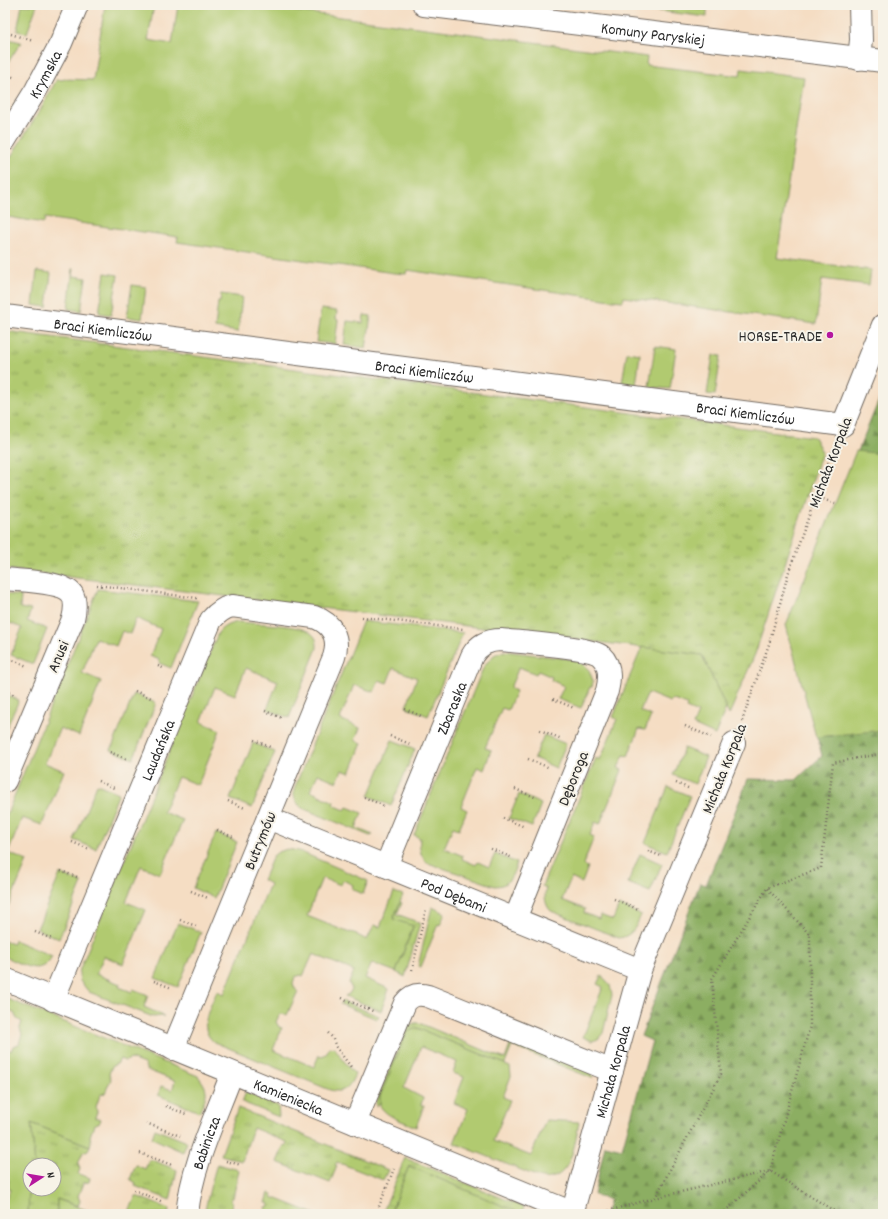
<svg xmlns="http://www.w3.org/2000/svg" width="888" height="1219" font-family="Dekko,sans-serif">
<style>
.grass{fill:url(#grass-tufts);stroke:#6e7a4e}
.forest{fill:url(#forest-firs);stroke:#5c6c46}
.green{fill:#b1ca70;stroke:#6e7a4e}
.lines{fill:none;stroke-linecap:round;stroke-linejoin:round}
.minor-casing{stroke:#726960;stroke-width:24}
.path{stroke:#726960;stroke-width:2.5;stroke-dasharray:1 3;stroke-linecap:butt}
.minor{stroke:#fff;stroke-width:22}
.poi-dot{fill:#b5179e;stroke:#f7f3e8;stroke-width:1.5}
.labels{text-anchor:middle;stroke-width:4;stroke-linejoin:round;paint-order:stroke}
.street-label{font-size:16px;fill:#2b2b2b;stroke:#f7f3e8}
.poi-label{font-size:16px;fill:#2b2b2b;stroke:#f7f3e8;text-anchor:end}
</style>
<defs>
<pattern id="grass-tufts" width="24" height="20" patternUnits="userSpaceOnUse"><rect width="24" height="20" fill="#b1ca70"/><path d="M3 7l-1-3M5 7V3M7 7l1-3M15 17l-1-3M17 17v-4M19 17l1-3" fill="none" stroke="#90a45c"/></pattern>
<pattern id="forest-firs" width="22" height="20" patternUnits="userSpaceOnUse"><rect width="22" height="20" fill="#8cae62"/><path d="M5 1l3.5 6h-7zM16 11l3.5 6h-7z" fill="#738e51"/></pattern>
</defs>
<rect width="100%" height="100%" fill="#f7f3e8"/>
<filter id="ink" filterUnits="userSpaceOnUse"><feTurbulence type="fractalNoise" baseFrequency=".025" numOctaves="2"/><feDisplacementMap in="SourceGraphic" scale="8" xChannelSelector="R" yChannelSelector="G"/><feConvolveMatrix kernelMatrix="1 2 1 2 8 2 1 2 1" color-interpolation-filters="sRGB"/></filter>
<filter id="wash" filterUnits="userSpaceOnUse"><feTurbulence type="fractalNoise" baseFrequency=".012" numOctaves="4" result="noise"/><feDisplacementMap in="SourceGraphic" scale="16" xChannelSelector="R" yChannelSelector="G"/><feGaussianBlur stdDeviation="0.9" result="paint"/><feColorMatrix in="noise" values="0 0 0 0 0 0 0 0 0 0 0 0 0 0 0 0 0 1.4 0 .05"/><feComposite in="paint" operator="in"/></filter>
<g filter="url(#wash)">
<rect width="100%" height="100%" fill="#f5ddc3"/>
<path class="grass" d="M611 5H707V17Z
M5 331 814 437 822 452 755 654 729 715 702 655 5 569Z
M400 902 402 903 397 914 420 923 405 977 396 972 413 927 393 919Z
M414 1023H419L505 1059 512 1040 591 1073 593 1075 592 1078 512 1046 505 1064 417 1028 380 1096V1104L376 1107V1100L407 1027Z
M246 1092 278 1106 279 1117 242 1102Z
M238 1108 388 1170 383 1180 337 1162 335 1165 337 1166 330 1183 277 1162 284 1145 286 1146 287 1142 253 1128 242 1161 221 1155Z
M31 1123 90 1146 88 1150 83 1152 78 1164 80 1169 78 1174 90 1178 89 1182 83 1183 78 1196 80 1201 78 1206 57 1199V1214H28V1187H30V1189H54V1165H35Z
M405 1158 524 1207 522 1214 409 1166 390 1214H382Z
M150 1159 177 1170 170 1200 135 1186 136 1183 130 1179 136 1165 145 1169Z
M217 1164 239 1170 233 1198H231V1202H232L231 1214H204L211 1184Z
M269 1193 273 1194 272 1197 315 1214H265L266 1207H268L269 1203H266Z
M136 1196 169 1209 168 1214H128Z"/>
<path class="forest" d="M883 390V466L856 456Z
M883 579V1214H605L610 1200 594 1195 605 1145 622 1149 652 1041 641 1036 700 883 706 885 748 779 796 780 822 756 789 626Z"/>
<path class="green" d="M22 5H37L27 33 17 31Z
M105 5H154L148 40 172 44 178 5H249L647 57 646 65 740 76 741 69 804 77 777 258 871 270 869 285 822 279 816 324 624 297 623 301 611 300 407 270 406 274 394 273 177 242 178 237 45 218 44 223 8 217 5 232V166L42 107 57 79 61 80 65 79 93 80Z
M8 39 21 42 9 61 5 58V43Z
M73 268 74 269 73 276 86 278 81 311 68 309Z
M37 271 51 273 47 307 33 305Z
M105 273 118 275 111 315 99 313Z
M132 285 146 287 142 319 127 317Z
M221 294 242 297 238 332 215 328 218 302H220Z
M321 309 337 311 336 319 338 320 335 344 316 342Z
M364 315 371 316 366 348 344 345 347 321 363 323Z
M655 346 676 349 670 389 649 387Z
M627 352 640 354 636 385 622 383Z
M713 355 721 356 715 395 707 394Z
M856 451 883 454V730L816 737 786 625Z
M98 589 198 601 171 668 159 663 160 660 150 656 161 629 136 618 130 634 122 631 116 646 96 638 82 673 101 681 79 736 60 728 45 763 64 771 42 825 22 818 8 853 27 861 5 914V819Z
M5 594 21 596 20 608 31 610 27 621 47 629 33 664 11 655 22 628 5 621Z
M363 621 463 633 428 716 406 707 417 678 393 668 387 683 379 680 374 692 354 685 340 719 360 728 355 740 362 743 350 773 342 770 337 782 318 774 310 791 334 802 333 805 345 810 347 807 362 813 356 828 373 835 370 836 302 808C296 803 293 797 294 789Z
M239 622C254 624 303 624 312 634 317 638 317 643 317 648L289 718 267 709 278 681 246 668 235 695 215 687 201 722 220 730 198 785 178 777 163 812 183 820 160 874 141 866 126 902 146 910 123 964 104 956 96 974 120 984 119 987 132 992 133 989 148 995 144 1007 164 1016 153 1017 148 1015 89 992 80 981 79 975 80 969 218 633C223 626 231 623 239 622Z
M642 647 702 655 726 708 715 735 693 725 698 713 686 708 687 705 672 699 670 702 648 693 640 711 651 716 645 730 639 729 628 756 624 755 618 768 622 770 600 824 595 822 590 835 594 837 583 865 588 867 582 883 571 878 562 900 585 909 584 913 599 919 600 915 613 920 619 905 641 915C636 926 633 936 619 938L551 911C545 905 544 896 546 888L542 886 596 758 600 760 617 719 613 717Z
M504 651 578 660 589 670 593 681 592 687H590L581 708 558 699 564 686 551 680 552 677 538 671 536 674 519 667 510 688 516 691 508 710 502 708 485 748 491 750 484 770 477 767 461 807 467 810 459 829 453 827 444 848 463 856 462 859 476 865 478 862 489 867 495 854 517 863C512 875 510 886 495 886L428 863C420 857 419 848 420 838L414 835 484 666 494 655Z
M134 694 156 703 133 759 111 750Z
M5 695 19 700 7 727 5 726Z
M544 735 566 744 556 768 534 758Z
M392 740 415 749 391 806 369 796Z
M253 743 275 752 252 808 230 799Z
M684 748 706 757 695 784 673 775Z
M97 784 119 793 96 849 74 840Z
M668 787 690 796 667 852 645 843Z
M519 794 541 804 532 827 509 818Z
M216 833 237 842 214 898 193 888Z
M287 849 299 851 368 881 363 894 352 889 353 885 343 880 341 885 322 878 307 916 350 933V932L357 934V935L367 940 374 925 380 927 394 892 403 895 393 919 413 926 396 972 372 963 365 978 389 989 381 1011 345 996 349 994 352 989 349 983 354 971 313 954 303 976 301 975 295 977 293 983 295 989 298 991 287 1015 284 1014 279 1015 276 1022 279 1027 282 1028 273 1050 314 1067 319 1055 322 1056 326 1054 329 1048 334 1047 350 1069 355 1074C350 1086 345 1094 330 1090L214 1042C197 1028 210 1008 217 991L224 994 270 884 263 880 273 856 278 852Z
M640 854 662 864 650 892 628 883Z
M60 874 82 883 59 939 37 929Z
M432 907 445 913 440 925 438 924 421 967 418 966Z
M178 923 201 932 178 987 155 978Z
M14 940 52 956C41 978 22 964 5 957V941L13 944Z
M601 976 606 980 610 985 612 995 603 1033 598 1039 592 1041 583 1037 603 987 597 984Z
M5 998 198 1076C211 1092 206 1096 199 1112L158 1095 161 1086 172 1090 175 1081 147 1070 144 1064 131 1059 125 1061 120 1059 117 1064 112 1066 109 1074 111 1079 105 1093 100 1095 96 1107 97 1112 95 1117 101 1119 100 1122 94 1125 90 1136 91 1142 90 1146 31 1123 35 1165H30L28 1214 5 1213V1202L10 1190 8 1185 9 1180 5 1178V1051L6 1049 11 1051 13 1046 19 1044 22 1034 20 1028 22 1022 17 1019 14 1013 5 1009Z
M342 1001 379 1016 377 1019 340 1004Z
M417 1028 505 1064V1065L510 1067 511 1076 503 1097 510 1100 493 1141 531 1156 546 1120 579 1122C575 1140 573 1173 551 1178 548 1179 544 1178 541 1178L454 1143 468 1109 454 1103 464 1077 453 1073 457 1062 421 1047 404 1088 423 1098 421 1105 424 1106 416 1127C403 1121 388 1118 380 1106V1096L407 1032Z
M155 1129 187 1142 183 1152 152 1138Z
M409 1166 520 1213V1214H390Z
M57 1199 97 1214H57Z"/>
</g>
<g filter="url(#ink)">
<g class="lines">
<g class="minor-casing">
<g id="minor">
<path id="s1" d="M424 5 883 61"/>
<path d="M859 59 861 40 860 5"/>
<path id="s2" d="M5 140 36 90 61 43 77 5"/>
<path id="s3" d="M5 316 843 425 883 325"/>
<path d="M5 579C20 581 63 581 72 594 76 601 75 611 73 619L5 781"/>
<path id="s4" d="M268 818 640 970"/>
<path id="s5" d="M386 866 472 656C478 645 488 640 501 640 518 642 592 647 601 656 611 665 610 679 607 691L515 919"/>
<path id="s6" d="M5 979 573 1213"/>
<path id="s7" d="M53 1000 211 620C217 613 223 608 232 606L314 617C332 623 340 638 334 657L173 1049"/>
<path d="M355 1123 405 1003C411 995 418 993 428 996L612 1071"/>
<path id="s8" d="M187 1214C192 1165 215 1119 232 1073"/>
<path id="s9" d="M572 1214 640 970 734 743"/>
</g>
</g>
<path class="path" d="M11 34 33 41
M5 73 15 78
M816 496 835 504
M97 585 197 598
M362 617 463 629
M6 657 27 666
M158 666 165 669
M5 691 15 695
M135 691 151 698
M553 699 574 708
M405 709 421 716
M265 711 282 718
M742 721 769 644 788 574 833 449
M685 726 711 737
M540 730 562 739
M390 736 410 744
M254 740 270 747
M110 752 126 759
M528 759 550 768
M98 781 114 788
M676 783 688 788
M515 789 537 798
M364 797 384 806
M228 801 245 808
M503 818 525 827
M217 830 233 837
M72 842 89 849
M491 849 513 858
M648 851 661 856
M61 871 77 877
M191 891 208 898
M614 899 638 909
M180 920 196 926
M35 932 52 939
M412 970 426 909
M154 981 172 988
M342 998 375 1012
M328 1033 332 1037 336 1047 351 1067
M166 1106 188 1115
M146 1123 180 1136
M140 1153 172 1165
M226 1161 241 1165
M134 1190 163 1202
M655 1198 721 1074 712 979 767 888 821 868 833 763 883 753
M368 1213 369 1214
M376 1214 394 1169
M597 1214 655 1198 770 1171 839 1214
M722 1214 770 1171 810 1026V935L767 888"/>
<use href="#minor" class="minor"/>
</g>
</g>
<circle class="poi-dot" cx="830" cy="335" r="4"/>
<g class="labels">
<g class="street-label">
<text dy="6" stroke="none"><textPath href="#s1" startOffset="231">Komuny Paryskiej</textPath></text>
<text dy="6" stroke="none"><textPath href="#s2" startOffset="77">Krymska</textPath></text>
<text dy="6" stroke="none"><textPath href="#s3" startOffset="99">Braci Kiemliczów</textPath></text>
<text dy="6" stroke="none"><textPath href="#s3" startOffset="423">Braci Kiemliczów</textPath></text>
<text dy="6" stroke="none"><textPath href="#s3" startOffset="747">Braci Kiemliczów</textPath></text>
<text transform="translate(829 462) rotate(-69)" y="6">Michała Korpala</text>
<text transform="translate(57 656) rotate(-67)" y="6">Anusi</text>
<text dy="6" stroke="none"><textPath href="#s5" startOffset="171">Zbaraska</textPath></text>
<text dy="6" stroke="none"><textPath href="#s7" startOffset="271">Laudańska</textPath></text>
<text transform="translate(723 768) rotate(-68)" y="6">Michała Korpala</text>
<text transform="translate(572 778) rotate(-68)" y="6">Dęboroga</text>
<text transform="translate(259 840) rotate(-68)" y="6">Butrymów</text>
<text dy="6" stroke="none"><textPath href="#s4" startOffset="201">Pod Dębami</textPath></text>
<text dy="6" stroke="none"><textPath href="#s9" startOffset="148">Michała Korpala</textPath></text>
<text dy="6" stroke="none"><textPath href="#s6" startOffset="307">Kamieniecka</textPath></text>
<text dy="6" stroke="none"><textPath href="#s8" startOffset="74">Babinicza</textPath></text>
</g>
<g class="poi-label">
<text x="822" y="341">HORSE-TRADE</text>
</g>
</g>
<rect width="888" height="1219" fill="none" stroke="#f7f3e8" stroke-width="20"/>
<g transform="translate(42 1177) rotate(78)"><circle r="19" fill="#f7f3e8" stroke="#a5a39c"/>
<path d="M0-3L7 15L0 10L-7 15Z" fill="#b5179e"/>
<text y="-6" font-size="11" font-weight="bold" text-anchor="middle" fill="#2b2b2b">N</text>
</g>
</svg>
